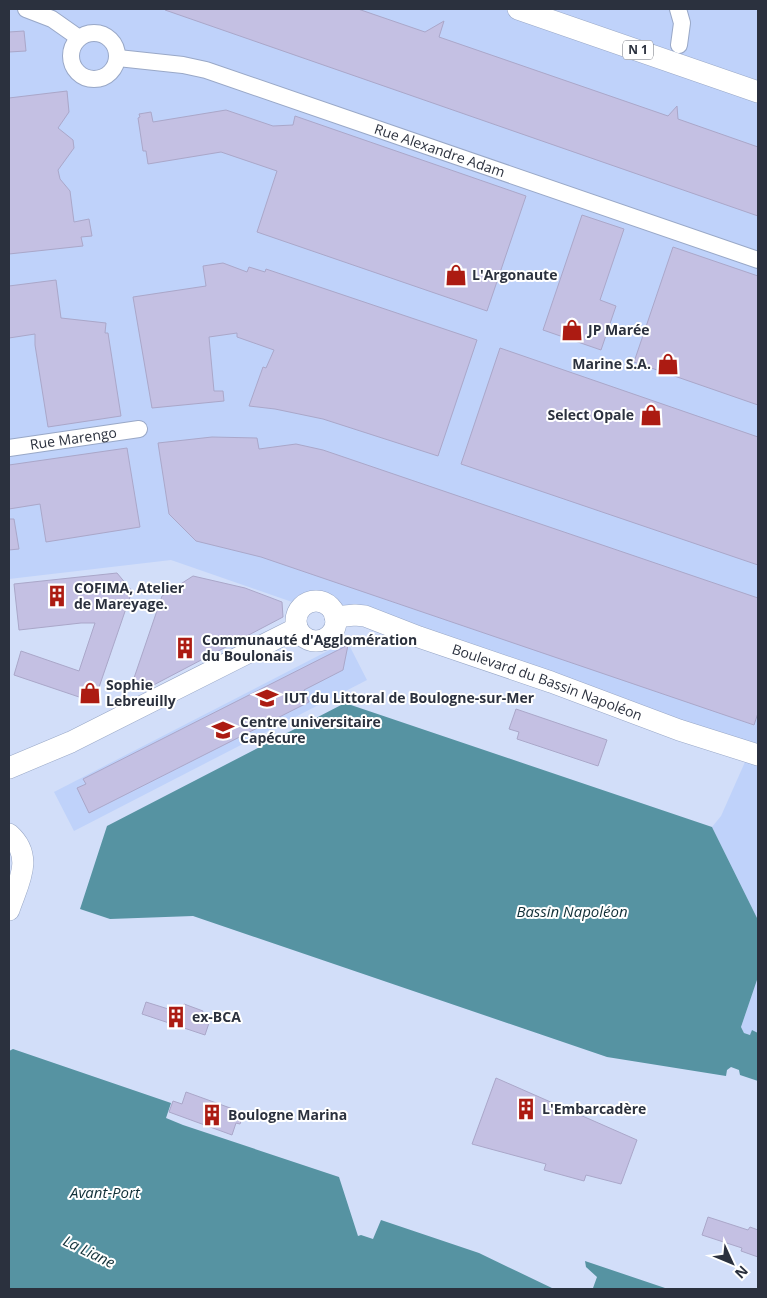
<svg xmlns="http://www.w3.org/2000/svg" width="767" height="1298" font-family="'Open Sans',sans-serif">
<style>
.built{fill:#bfd2fa}
.water{fill:#5693a2}
.building{fill:#c4c0e3;stroke:#aaa7c9}
.lines{fill:none;stroke-linecap:round;stroke-linejoin:round}
.minor-casing{stroke:#99a8c7;stroke-width:18}
.major-casing{stroke:#99a8c7;stroke-width:22}
.minor{stroke:#fff;stroke-width:16}
.major{stroke:#fff;stroke-width:21}
.labels{text-anchor:middle;stroke-width:4;stroke-linejoin:round;paint-order:stroke}
.shield{fill:#fff;stroke:#6b6f78;stroke-width:1}
.shield-label{font-size:12px;font-weight:bold;fill:#2b313e}
.street-label{font-size:14px;fill:#2b313e;stroke:#fff}
.poi-label{font-size:14px;font-weight:bold;fill:#2b313e;stroke:#fff;text-anchor:start}
.water-label{font-size:15px;font-style:italic;fill:#113038;stroke:#fff}
</style>
<rect width="100%" height="100%" fill="#d2def9"/>
<path class="built" d="M9 9H758V920L712 827 721 816 745 762 430 650 171 560 9 579Z
M347 641 367 680 74 831 54 792Z
M758 977V1033L752 1030 751 1035 744 1033 741 1027Z"/>
<path class="water" d="M345 703 712 827 758 920V977L741 1027 744 1033 750 1035 752 1030 758 1033V1081L740 1075 739 1070 731 1067 727 1070 726 1076 607 1057 193 916 110 919 80 909 107 826Z
M13 1049 171 1103 166 1118 183 1125 339 1177 358 1236 361 1235 373 1239 381 1220 479 1253 554 1289 9 1288V1051Z
M585 1261 668 1289H595L593 1288 597 1277 586 1267Z"/>
<path class="building" d="M165 9H358L425 32 444 21 439 37 668 116 677 106 678 119 758 147V216L165 10Z
M24 31 26 51 9 52V32Z
M67 91 69 112 58 128 73 140 74 148 58 170 60 179 70 191 74 222 89 219 92 236 81 237 83 246 9 254V98Z
M226 110 273 126 293 125 295 116 526 196 487 311 257 232 277 171 221 152 148 164 146 151H143L138 118 140 117 139 114 151 112 153 122Z
M582 215 624 229 600 300 616 306 601 350 543 330Z
M673 247 758 276V405L634 362Z
M223 263 247 272 249 267 265 272 266 269 477 340 438 456 323 419 275 409 249 406 263 367 266 368 274 350 237 337V333L209 337 214 391H223L224 401 152 408 133 297 206 286 203 266Z
M56 280 61 318 106 323 105 333H108L121 416 48 427 35 345V334L9 338V286Z
M500 348 758 437V565L461 464Z
M212 437 257 438 259 449 296 444 323 450 758 598V713L754 725 261 557 196 541 169 514 158 443Z
M127 448 140 527 46 542 40 504 9 509V465Z
M9 519H14L19 549 9 550Z
M117 573 132 591 96 696 88 700 14 675 21 651 79 671 95 623H81L19 630 14 584Z
M193 576 245 588 282 602 283 617 146 689 134 678 162 596Z
M348 645 343 670 304 690 309 702 89 813 77 788 86 784 83 779Z
M516 709 607 740 598 766 517 739 519 732 509 729Z
M146 1002 181 1013 184 1004 203 1011 200 1020 209 1023 205 1035 142 1014Z
M496 1078 637 1140 621 1184 586 1175 584 1181 544 1170 546 1164 472 1144Z
M186 1092 244 1113 240 1124 236 1123 232 1135 169 1112 173 1101 182 1104Z
M708 1217 748 1230 750 1227 758 1230V1257L741 1251 742 1248 702 1235Z"/>
<g class="lines">
<g class="minor-casing">
<g id="minor">
<path d="M26 9 52 19 79 38"/>
<path d="M678 9 682 23 679 45"/>
<circle cx="94" cy="56" r="23"/>
<path id="s1" d="M118 58 183 65 206 70 758 260"/>
<path id="s2" d="M9 448 139 429"/>
</g>
</g>
<g class="major-casing">
<g id="major">
<path d="M518 9 758 92"/>
<circle cx="316" cy="621" r="20"/>
<path id="s3" d="M335 617 355 615 365 616 419 637 551 682 679 730 758 755"/>
<path d="M9 768 71 742 297 628"/>
<path d="M9 834C35 857 18 883 9 910"/>
</g>
</g>
<use href="#minor" class="minor"/>
<use href="#major" class="major"/>
</g>
<defs>
<g id="shop-bare" transform="scale(1.725)"><path d="M-5-2.5h2.3a2.7 3.5 0 0 1 5.4 0H5L5.5 6h-11ZM-1.5-2.5h3a1.5 2.3 0 0 0-3 0Z" fill="#ac1b12" stroke="#fff" stroke-width="2.5" paint-order="stroke"/></g>
<g id="building-bare" transform="scale(1.725)"><path d="M-4-6H4V6H1V3H-1V6H-4ZM-2.5-4.3h1.7v1.8h-1.7ZM.8-4.3h1.7v1.8H.8ZM-2.5-1h1.7V.8h-1.7ZM.8-1h1.7V.8H.8Z" fill="#ac1b12" stroke="#fff" stroke-width="2.5" paint-order="stroke"/></g>
<g id="university-bare" transform="scale(1.725)"><path d="M0-5L7-2L0 1L-7-2ZM-4 1L0 2.5L4 1V4Q0 6-4 4Z" fill="#ac1b12" stroke="#fff" stroke-width="2.5" paint-order="stroke"/></g>
</defs>
<g fill-rule="evenodd">
<use href="#shop-bare" x="456" y="275"/>
<use href="#shop-bare" x="572" y="330"/>
<use href="#shop-bare" x="668" y="364"/>
<use href="#shop-bare" x="651" y="415"/>
<use href="#building-bare" x="57" y="596"/>
<use href="#building-bare" x="185" y="648"/>
<use href="#shop-bare" x="90" y="693"/>
<use href="#university-bare" x="267" y="698"/>
<use href="#university-bare" x="223" y="730"/>
<use href="#building-bare" x="176" y="1017"/>
<use href="#building-bare" x="526" y="1109"/>
<use href="#building-bare" x="212" y="1115"/>
</g>
<g class="labels">
<rect class="shield" x="623" y="40.5" width="30" height="19" rx="4"/>
<g class="shield-label">
<text x="638" y="54">N 1</text>
</g>
<g class="street-label">
<text dy="5" stroke="none"><textPath href="#s1" startOffset="336">Rue Alexandre Adam</textPath></text>
<text dy="5" stroke="none"><textPath href="#s2" startOffset="65">Rue Marengo</textPath></text>
<text dy="5" stroke="none"><textPath href="#s3" startOffset="224">Boulevard du Bassin Napoléon</textPath></text>
</g>
<g class="poi-label">
<text x="472" y="280">L'Argonaute</text>
<text x="588" y="335">JP Marée</text>
<text x="651" y="369" text-anchor="end">Marine S.A.</text>
<text x="634" y="420" text-anchor="end">Select Opale</text>
<text x="74" y="593">COFIMA, Atelier<tspan x="74" dy="16">de Mareyage.</tspan></text>
<text x="202" y="645">Communauté d'Agglomération<tspan x="202" dy="16">du Boulonais</tspan></text>
<text x="106" y="690">Sophie<tspan x="106" dy="16">Lebreuilly</tspan></text>
<text x="284" y="703">IUT du Littoral de Boulogne-sur-Mer</text>
<text x="240" y="727">Centre universitaire<tspan x="240" dy="16">Capécure</tspan></text>
<text x="192" y="1022">ex-BCA</text>
<text x="542" y="1114">L'Embarcadère</text>
<text x="228" y="1120">Boulogne Marina</text>
</g>
<g class="water-label">
<text x="572" y="917">Bassin Napoléon</text>
<text x="105" y="1198">Avant-Port</text>
<text transform="translate(89 1252) rotate(26)" y="5">La Liane</text>
</g>
</g>
<rect width="767" height="1298" fill="none" stroke="#2b313e" stroke-width="20"/>
<g transform="translate(732 1263) rotate(134)" stroke="#ffffff" stroke-width="4" paint-order="stroke">
<path d="M0-4L9 19L0 12L-9 19Z" fill="#2b313e"/>
<text y="-8" font-size="14" font-weight="bold" text-anchor="middle" fill="#2b313e">N</text>
</g>
</svg>
